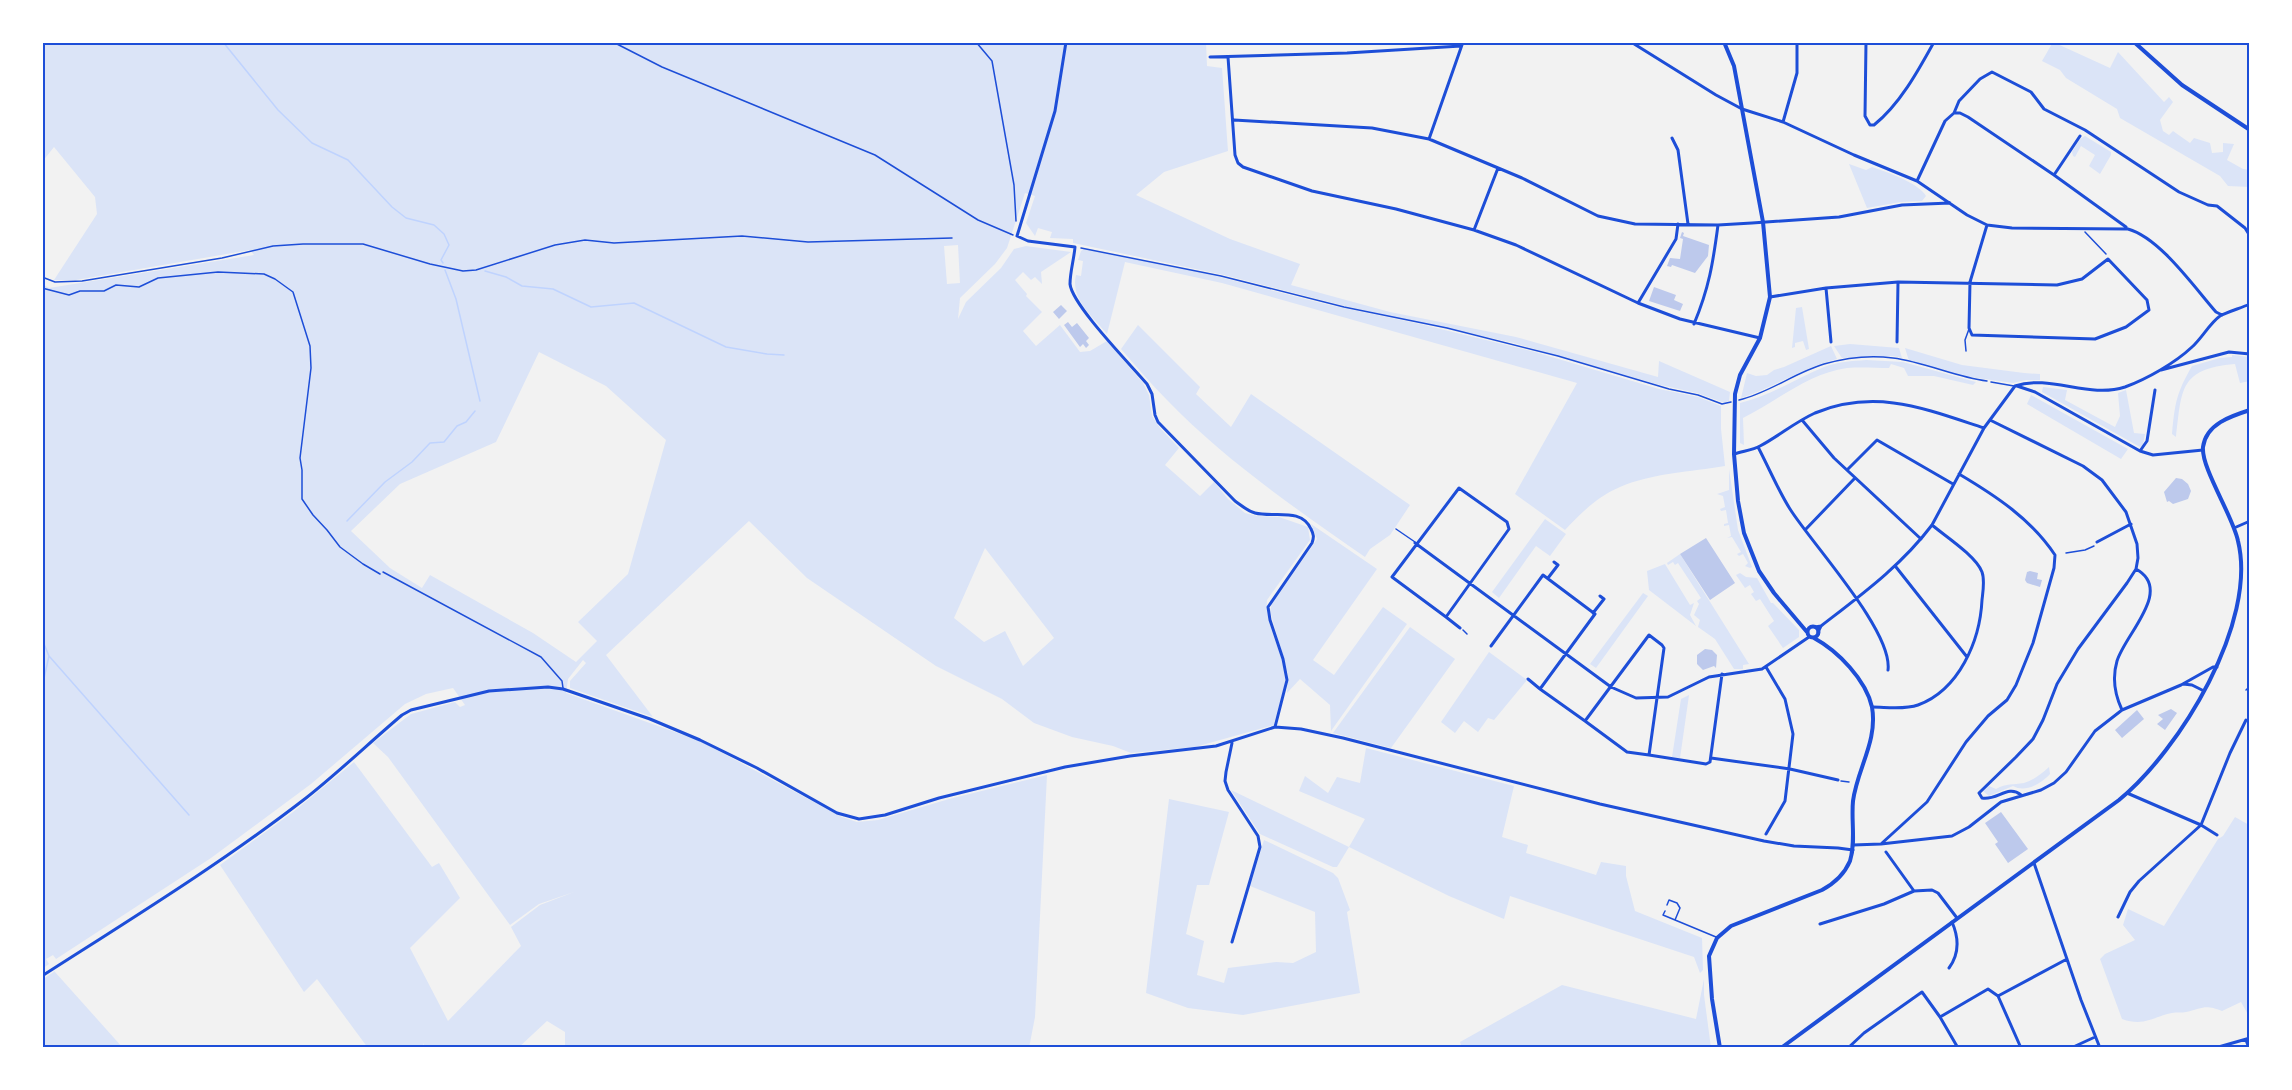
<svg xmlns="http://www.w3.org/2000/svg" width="2292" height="1090" font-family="Montserrat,sans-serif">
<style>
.green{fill:#dbe4f7;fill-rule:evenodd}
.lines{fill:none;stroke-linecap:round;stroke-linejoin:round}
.stream{stroke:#bfd3fe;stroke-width:1.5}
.building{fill:#bdc9ec}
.path{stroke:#1d4ed8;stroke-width:1.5}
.service{stroke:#1d4ed8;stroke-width:1.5}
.minor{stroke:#1d4ed8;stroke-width:3}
.tertiary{stroke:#1d4ed8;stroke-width:4}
.neatline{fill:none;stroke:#1d4ed8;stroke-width:2}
</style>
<rect width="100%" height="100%" fill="#f2f2f2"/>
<path class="green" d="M42 42H1206L1207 66 1222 68 1228 151 1164 172 1136 195 1230 239 1300 264 1291 285 1390 312 1516 337 1658 377 1659 361 1730 392 1729 401 1725 403 1697 393 1656 384 1514 343 1345 306 1224 275 1073 243V239L1050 238 1052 232 1038 228 1035 236 1026 223 1035 196 1025 193 1007 248 995 264 960 298 958 319 966 302 1001 268 1014 249 1026 246 1071 252 1041 272 1042 284 1035 277 1031 280 1023 272 1015 280 1027 294 1026 296 1042 312 1023 331 1036 346 1060 325 1080 352 1090 351 1107 341 1143 383 1149 395 1152 416 1160 428 1179 448 1165 465 1200 496 1214 482 1228 499 1245 513 1257 516 1279 517 1308 527 1310 540 1267 600C1265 628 1284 652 1285 679 1285 689 1276 713 1274 725L1195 747 1131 753 1113 746 1072 737 1034 723 1002 699 936 666 807 578 749 521 606 655 653 717 570 688V681L586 663 583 660 568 679 566 693 700 741 842 817 857 822 878 820 949 799 1047 775 1035 1017 1029 1048H565V1032L547 1021 518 1048H425L423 1043V1048H368L317 979 304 992 220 865 293 812 354 762 432 867 439 863 460 898 410 948 448 1021 521 946 511 927 540 905 574 892 539 904 510 925 388 757 373 743 411 714 455 702 460 707 465 705 453 688 426 694 405 704 311 784 211 858 56 959 53 955 46 959 49 964 42 969V284L49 288 254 255 250 250 76 280H54L97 214 95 197 54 147 42 162ZM958 245 960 283 947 284 944 246ZM539 352 606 386 666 440 628 574 578 622 597 641 576 662 533 633 430 575 422 588 390 568 351 531 400 484 496 442ZM985 548 1054 638 1023 666 1005 631 984 642 954 618Z
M2053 42 2110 68 2118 52 2164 102 2169 97 2173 102 2160 120 2163 131 2169 135 2173 131 2190 143 2194 138 2210 143 2212 153 2223 152V143L2234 144 2227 160 2243 169 2250 170V187L2228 186 2220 176 2120 118 2117 109 2066 78 2060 70 2042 61Z
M2085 136 2111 152V155L2100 174 2089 166 2095 155 2081 146 2075 157 2073 156 2072 152 2080 139Z
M1849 164 1866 170 1872 167C1887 172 1919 183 1926 196L1922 201 1901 202 1867 208Z
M1084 249 1208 274 1329 305 1420 324 1535 352 1659 389 1698 397 1721 406V429L1725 466C1691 472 1652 473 1620 487 1598 496 1581 513 1565 530L1515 494 1577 383 1222 283 1125 262 1107 334C1093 317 1070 299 1076 275L1081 276 1083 261 1078 260 1081 251Z
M1802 307 1809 349 1806 350 1803 341 1795 343V347L1792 348 1796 308Z
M1138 325 1200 387 1196 394 1231 427 1251 394 1410 505 1390 535 1370 549 1365 557C1296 509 1225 460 1167 400 1151 384 1136 366 1121 349Z
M1850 344 1899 348 1902 358 1893 356 1842 358 1834 346Z
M1831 346 1837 359C1803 368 1774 387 1741 398L1747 373 1756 376 1767 375 1774 370 1784 367Z
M1905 348 1962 365 2024 373 2040 374V380H2026L2013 383 1962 376 1909 361Z
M2232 355 2250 357V381L2240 383 2235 364C2179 369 2182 389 2176 437L2172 434C2175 403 2176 394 2192 366L2220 358 2232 357Z
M1866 360 1903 362 1976 382 1973 385 1934 376H1908L1904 368 1891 364 1889 368C1876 368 1861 367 1847 368 1809 373 1777 401 1743 418L1744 445 1740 443V403C1770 396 1795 379 1824 367 1837 362 1852 361 1866 360Z
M2043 387 2067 390 2065 400 2115 427 2120 416 2118 393 2126 390 2134 433 2145 434 2143 445 2140 447 2042 392Z
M2031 395 2128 449 2121 459 2027 404Z
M1729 469 1738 530 1752 567 1750 568 1745 566 1748 563 1743 554 1739 556 1737 554 1741 552 1732 537 1727 538 1731 536 1729 525 1724 526V524L1728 523 1726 510 1721 511 1720 509 1725 507 1723 496 1717 494 1729 490Z
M1545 519 1566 534 1550 556 1536 546 1499 598 1492 592Z
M1311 524 1377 569 1313 660 1334 675 1383 607 1407 624 1331 731 1330 705 1300 679 1287 693 1288 674 1270 611 1272 604 1317 539Z
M1680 554 1749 664 1743 665V669H1734L1715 639 1698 627 1700 620 1694 615 1699 604 1697 601 1701 598 1678 563 1675 565 1673 562 1668 565 1667 563Z
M1665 564 1690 605 1694 603 1690 615 1696 626 1649 590 1647 571Z
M1740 573 1746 577 1757 578 1771 603H1773L1799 630V637L1783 648 1768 626 1774 621 1760 599 1756 601 1751 594 1754 592 1750 585 1745 588 1736 575Z
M1643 593 1648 596 1596 668 1590 664Z
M1410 627 1455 659 1391 748 1333 733Z
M1489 652 1527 680 1494 720 1488 718 1478 732 1464 721 1455 733 1441 722Z
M1689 695 1680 758 1672 757 1681 699Z
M1366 748 1514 786 1502 837 1528 845 1526 853 1596 875 1601 862 1626 866V876L1635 911 1702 938 1703 970 1700 973 1694 957 1510 896 1504 919 1449 896 1349 847 1337 867H1333L1260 834 1231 790 1349 847 1365 819 1299 791 1305 776 1328 793 1337 777 1360 783Z
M2049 767 2050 774C2041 784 2025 793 2013 786L1989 796 1983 791 1989 786 1996 789C2007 783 2013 785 2024 783 2034 780 2041 774 2049 767Z
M1169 799 1229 812 1209 885H1197L1186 934 1204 941 1197 975 1224 983 1228 968 1276 962 1293 963 1316 952 1315 912 1250 886 1264 840 1333 873 1338 878 1350 910 1347 912 1360 993 1243 1015 1188 1008 1146 993Z
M2235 817 2249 825 2250 823V1018L2241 1002 2222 1011C2205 1004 2203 1008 2186 1012 2181 1013 2177 1012 2172 1013 2152 1017 2144 1027 2122 1019L2100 959 2105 954 2135 940 2123 925 2128 909 2164 926 2218 839 2223 836Z
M55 971V972L123 1048H42V980Z
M1704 979V995L1711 1048H1462L1460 1042 1562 985 1696 1019Z"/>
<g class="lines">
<path class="stream" d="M223 42 278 110 312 143 348 160 392 207 406 218 434 225 444 234 449 245 441 260 443 263
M445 270 456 299 480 401
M485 271 506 277 522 286 553 289 591 307 634 303 726 347 767 354 784 355
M347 521 385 482 412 462 430 443 444 442 457 426 466 422 475 411
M42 639 49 656 189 815
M42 687 49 656"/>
</g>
<path class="building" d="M1682 232 1684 233 1683 236 1709 245 1708 256 1695 273 1672 265 1671 267 1667 266 1670 258 1680 259 1683 239 1680 238Z
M1654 287 1676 295 1674 300 1683 304 1680 311 1649 301Z
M1061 305 1067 311 1059 319 1053 312Z
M1068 322 1072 327 1077 323 1089 338 1086 341 1089 345 1086 348 1083 344 1080 347 1064 325Z
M2176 478 2182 479 2188 484 2191 491 2188 499 2173 504 2169 501 2167 502 2164 492Z
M1706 538 1735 583 1710 600 1680 554Z
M2030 571 2038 573 2037 579 2042 580 2040 587 2027 583 2025 580 2027 572Z
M1705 649 1712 650 1717 655 1716 668 1714 666 1703 670 1697 664V655Z
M2171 709 2177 713 2165 730 2157 724 2163 719 2158 715Z
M2137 710 2144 719 2122 738 2115 730Z
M2001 812 2028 849 2008 863 1995 844 1998 842 1985 823Z"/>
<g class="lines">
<path class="path" d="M613 42 662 67 875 155 978 220 1013 235
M976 42 992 61 1014 185 1016 221
M2085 232 2106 254
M1081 248 1221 276 1344 307 1447 328 1558 356 1669 389 1698 395 1722 404 1731 402
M42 277 55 282 82 281 222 258 273 246 303 244H363L430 264 463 271 476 270 555 245 585 240 614 243 742 236 808 242 952 238
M42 288 69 295 80 291H104L116 285 139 287 158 278 218 272 264 274 275 279 293 292 310 346 311 368 300 458 302 470V499L313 515 327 530 340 547 363 564 380 574
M1739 400C1769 393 1794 373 1824 364 1845 358 1871 355 1893 358 1925 362 1955 377 1987 381
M2066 553 2085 550 2094 546
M1463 630 1467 634
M1841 781 1849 782"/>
<path class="service" d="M1966 351 1965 340 1969 329
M1991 382 2014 386
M1396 529 1415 542
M383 572 541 657 562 681 563 688
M2246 690 2250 686
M1667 905 1669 900 1677 903 1680 908 1675 920
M1665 911 1663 915 1716 937"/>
<path class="minor" d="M1066 42 1055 111 1017 236 1028 241 1075 247C1074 259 1070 272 1070 284 1072 305 1131 365 1147 384L1152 394 1155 415 1158 422 1235 501C1241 505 1247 511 1255 513 1274 518 1301 507 1311 529 1314 535 1314 537 1312 543L1268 607 1270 620 1283 659 1287 680 1275 727
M1631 42 1716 95 1742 109 1783 122 1854 155 1917 181 1967 215 1987 225 2012 228 2128 229C2160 238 2194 287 2216 312L2222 315
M1866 42 1865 116 1870 125H1874C1900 104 1918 71 1934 42
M1210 57 1347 53 1461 46
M1228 57 1235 155 1238 163 1243 167 1312 191 1396 209 1474 230 1516 245 1638 303 1680 319 1760 338
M1954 113H1960L1968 117 2054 175 2126 227
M1234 120 1372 128 1429 139 1522 178 1598 216 1635 224 1718 225 1752 223 1839 217 1902 205 1950 203
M1783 122 1797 73V42
M1672 138 1678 150 1688 224
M1429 139 1463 42
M2054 175 2080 136
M1917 181 1945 121 1954 113 1959 101 1980 79 1992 72 2031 92 2044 109 2085 130 2179 192 2208 205 2217 206 2245 228 2250 236
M1474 230 1498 168
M1826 288 1831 342
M1770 297 1826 288 1898 282 2057 285 2082 279 2108 259 2147 300 2149 310 2126 327 2095 339 1972 335 1969 328 1970 282 1987 225
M1638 303 1676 239 1678 224
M1694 324C1709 288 1713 263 1718 225
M1897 342 1898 282
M2161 370 2229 352 2250 354
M2015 386C2051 374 2088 399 2125 387 2147 379 2175 363 2192 347 2202 338 2210 323 2220 316 2227 312 2241 308 2250 304
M2017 386 2035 392 2140 451 2153 455 2203 450
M1802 420 1834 458 1921 539
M1990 420 2083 466 2102 480 2126 512 2137 544 2138 558 2136 569 2127 583 2078 649 2057 684 2043 720 2033 739 2016 757 1979 793 1982 798C1997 801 2008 784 2021 795
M1758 447C1769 468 1778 490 1790 509 1812 544 1893 631 1888 670
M2140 451 2147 441 2155 390
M1734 454C1743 451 1753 450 1760 446 1779 436 1795 422 1815 413 1876 388 1926 409 1984 428
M1847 470 1877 440 1953 484
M1459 488 1507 522 1509 529 1446 617 1392 577Z
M2234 528 2250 521
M1805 530 1855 478
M2097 542 2131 524
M1415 543 1611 687 1636 698 1668 697 1709 677 1762 669 1809 637
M1896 567 1967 657
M1548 578 1558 565 1554 562
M1593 613 1604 599 1600 596
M1446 617 1460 628
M1815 627 1821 626C1861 595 1901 566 1932 525L1984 428 2015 386
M1818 632 1821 626
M1649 635 1662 645 1664 648 1649 755 1627 752 1585 721Z
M1491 646 1543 575 1595 614 1540 689 1585 721
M1766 667 1785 699 1793 734 1785 801 1766 834
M1528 679 1540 689
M2183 684 2192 685 2204 691
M1872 707C1886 707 1904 710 1918 705 1959 690 1980 641 1982 600 1983 591 1985 580 1982 572 1976 556 1945 536 1932 525
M2122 710C2115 695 2112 678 2117 661 2125 634 2174 590 2136 569
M1649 755 1706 764 1710 762 1722 674
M1711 758 1790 769 1838 780
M2127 793 2201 825 2217 835
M1881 844 1927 802 1966 742 1988 716 2007 700 2016 685 2033 643 2054 568 2055 555C2031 519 1996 496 1959 474
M1853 845 1881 844 1952 836 1969 827 2001 802 2041 790 2054 783 2066 772 2095 731 2122 710 2181 685 2213 667H2217
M1886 852 1914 891
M2034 863 2081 1000 2100 1048
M2118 917 2130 892 2139 881 2201 825 2230 753 2246 720
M1820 924 1884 904 1914 891 1932 890 1938 893 1957 918
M1232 942 1260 847 1258 836 1228 790 1225 781 1226 772 1232 743
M1949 968C1960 953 1959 938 1952 922
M42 976C131 919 222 863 306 798 339 772 370 742 402 715L411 710 489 691 548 687 563 689 650 719 700 740 757 768 837 813 859 819 885 815 939 798 1065 767 1130 756 1216 746 1275 727 1301 729 1343 738 1600 804 1764 841 1794 846 1838 848 1853 850
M1998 996 2021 1048
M1940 1017 1988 989 1998 996 2067 959
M2246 1040 2249 1048
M1848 1048 1864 1033 1922 992 1940 1017 1958 1048
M2071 1048 2095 1037
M2215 1048 2250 1038"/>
<path class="tertiary" d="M1724 42 1734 66 1763 222 1770 297 1760 338 1740 375 1735 394 1734 454 1738 501 1744 533 1759 571 1774 593 1807 632
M2134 42 2182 85 2250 130
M1807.5 632a5.5 5.5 0 1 1 11 0a5.5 5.5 0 1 1-11 0Z
M1720 1048 1712 999 1709 956 1717 938 1731 926 1822 890C1835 883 1844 875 1850 861 1856 842 1851 821 1853 801 1857 769 1878 741 1872 707 1866 680 1838 651 1814 638
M1781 1048 2119 800C2180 750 2258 622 2238 541 2233 516 2201 468 2203 447 2206 424 2231 416 2250 410"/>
</g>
<rect width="2292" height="1090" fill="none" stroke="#ffffff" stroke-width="87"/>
<rect x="44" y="44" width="2204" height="1002" class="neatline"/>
</svg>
